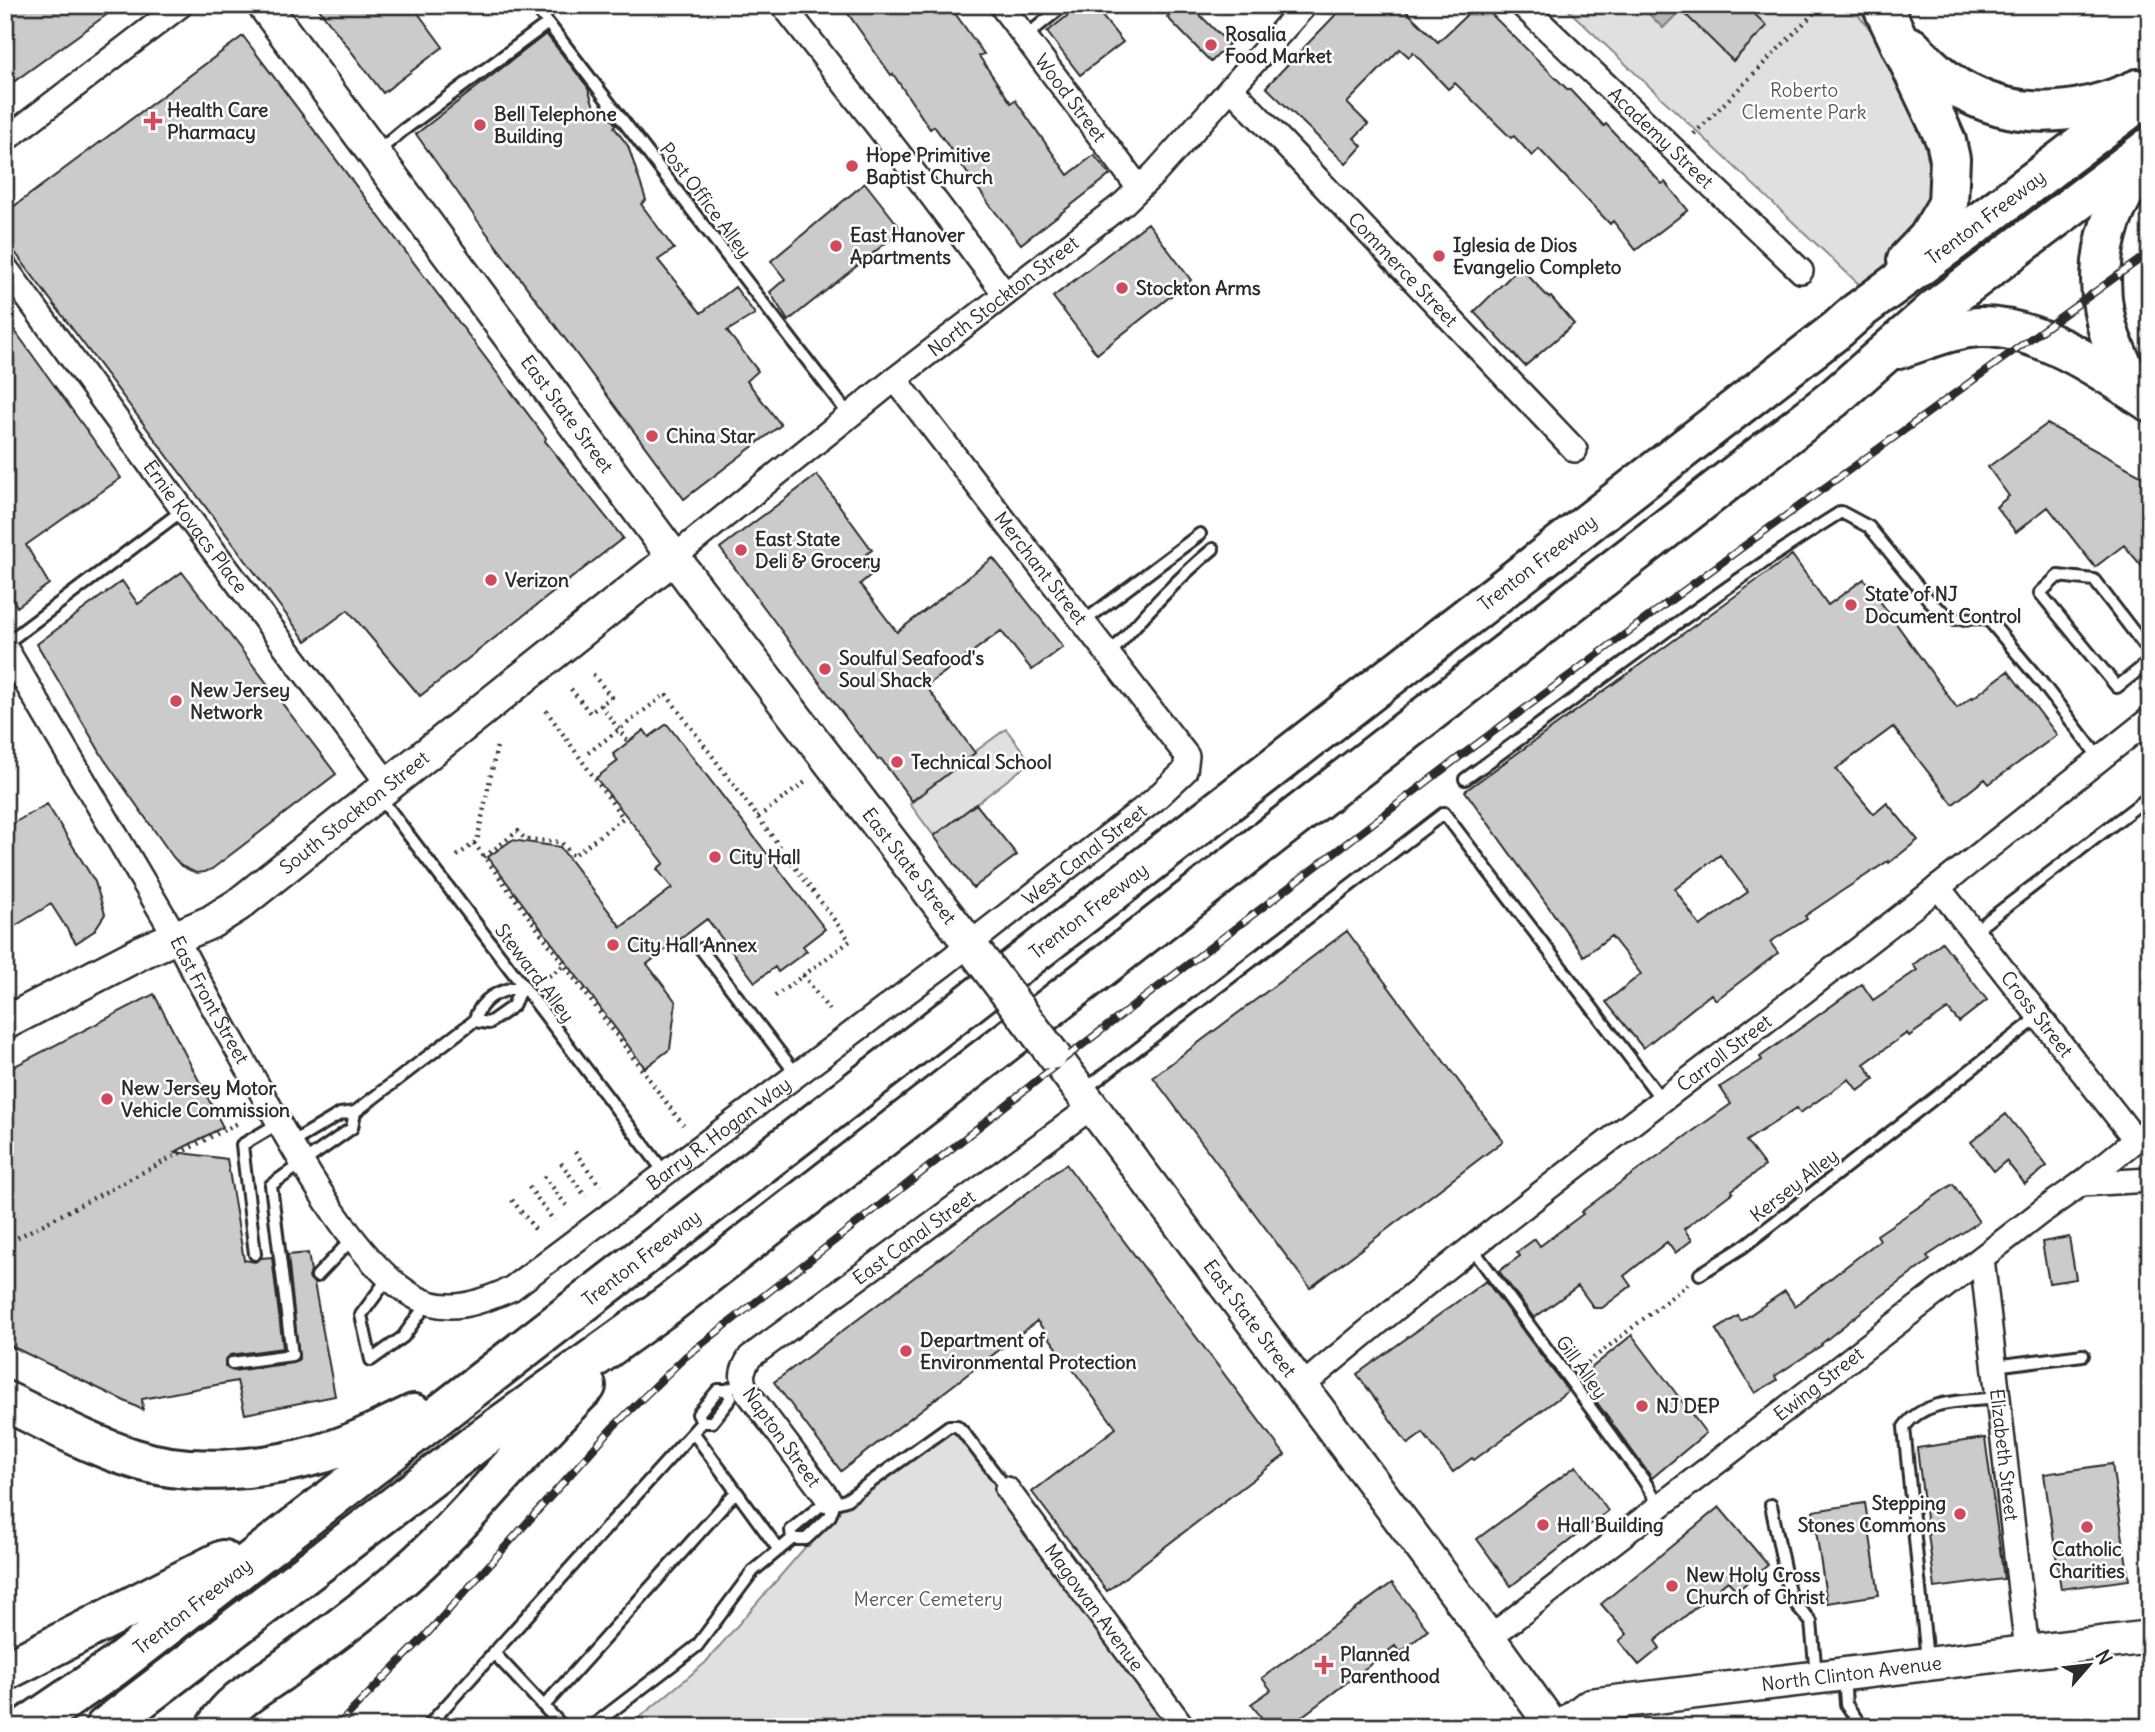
<svg xmlns="http://www.w3.org/2000/svg" width="2155" height="1732" font-family="Delius,sans-serif">
<style>
.green{fill:#e0e0e0;stroke:#868686;stroke-width:2}
.water{fill:#b6b6b6;stroke:#7e7e7e;stroke-width:2}
.building{fill:#cbcbcb;stroke:#2b2b2b;stroke-width:2;fill-rule:evenodd}
.lines{fill:none;stroke-linecap:round;stroke-linejoin:round}
.lane-casing{stroke:#2b2b2b;stroke-width:16}
.street-casing{stroke:#2b2b2b;stroke-width:28}
.secondary-casing{stroke:#2b2b2b;stroke-width:37}
.highway-casing{stroke:#2b2b2b;stroke-width:44}
.path{stroke:#2b2b2b;stroke-width:4.5;stroke-dasharray:2 5;stroke-linecap:butt}
.lane{stroke:#fff;stroke-width:10}
.street{stroke:#fff;stroke-width:23}
.secondary{stroke:#fff;stroke-width:32}
.highway{stroke:#fff;stroke-width:38}
.rail-casing{stroke:#2b2b2b;stroke-width:8}
.rail{stroke:#fff;stroke-width:5;stroke-dasharray:16;stroke-linecap:butt}
.secondary-bridge-casing{stroke:#2b2b2b;stroke-width:37;stroke-linecap:butt}
.secondary-bridge{stroke:#fff;stroke-width:32}
.poi-dot{fill:#d1495b;stroke:#fff;stroke-width:2.5}
.labels{text-anchor:middle;stroke-width:5;stroke-linejoin:round;paint-order:stroke}
.poi-label{font-size:19px;font-weight:bold;fill:#2b2b2b;stroke:#fff;text-anchor:start}
.park-label{font-size:19px;fill:#585858;stroke:#fff}
.street-label{font-size:19px;fill:#2b2b2b;stroke:#fff}
</style>
<rect width="100%" height="100%" fill="#fff"/>
<filter id="ink" filterUnits="userSpaceOnUse"><feTurbulence type="fractalNoise" baseFrequency=".0143" numOctaves="2"/><feDisplacementMap in="SourceGraphic" scale="14" xChannelSelector="R" yChannelSelector="G"/><feConvolveMatrix kernelMatrix="1 2 1 2 8 2 1 2 1" color-interpolation-filters="sRGB"/></filter>
<g filter="url(#ink)">
<path class="green" d="M1563 5H1850L1884 46 1922 126 1937 210 1863 288Z
M1006 729 1031 762 934 836 910 804 927 791 925 788Z
M957 1426 1183 1727H628L705 1663 846 1500Z"/>
<path class="water" d="M1640 5H1686L1663 28Z"/>
<path class="building" d="M5 5H120L5 88Z
M316 5H412L443 47 383 93Z
M842 5H949L984 54 979 56 1011 103 1015 100 1068 175 1094 155 1110 175 1021 244 989 204 934 126 930 129 893 74 891 75Z
M1081 5H1093L1123 42 1080 75 1047 32Z
M1179 5H1190L1229 44 1211 62 1167 17Z
M1345 5H1400L1438 42 1477 5H1482L1568 90 1569 89 1604 126 1606 124 1662 184 1665 182 1688 210 1636 250 1613 221 1610 224 1539 149 1532 156 1514 136 1511 138 1455 83 1448 89 1413 52 1409 57 1400 49 1347 103 1368 124 1354 138 1362 146 1346 164 1266 87Z
M1676 5H1745L1767 26 1733 61Z
M546 34 587 86 596 112 602 107 616 125 614 127 628 146 646 200 641 204 674 249 658 260 701 313 735 287 755 314 727 331 758 371 747 381 781 425 684 499 480 224 416 134Z
M243 36 546 438 545 441 623 538 420 696 348 610 306 641 5 239V213Z
M865 183 902 230 788 321 770 292 785 279 771 261Z
M1148 223 1191 280 1097 354 1053 297Z
M1520 267 1549 298 1551 297 1574 324 1525 366 1474 312Z
M5 317 121 478 26 545 49 584 17 607 5 584Z
M2047 424 2150 480V576L2124 545 2095 567 2048 507 2016 532 1996 507 2009 496 1988 467Z
M817 475 872 550 861 558 872 574 860 584 897 632 993 558 1063 647 1032 670 1001 631 926 686 975 753 912 801 881 759 878 760 861 736 860 737 720 548Z
M1792 555 1828 605 1864 579 1957 708 1972 697 1973 698 2008 671 2057 735 1989 784 1985 779 1953 804 1893 727 1836 769 1874 814 1887 803 1918 840 1889 863 1888 861 1839 893 1805 916 1807 919 1770 942 1778 953 1716 1000 1711 994 1643 1048 1606 1002 1641 974 1611 936 1584 956 1465 791ZM1720 855 1748 892 1700 926 1675 889Z
M182 572 336 774 212 869 205 872 196 873 181 866 173 857 104 759 37 644 122 581 138 604Z
M667 724 825 929 803 946 807 951 778 972 775 967 755 982 707 919 647 964 676 1002 670 1049 645 1068 488 857 512 840 560 847 621 927 672 888 657 869 664 863 596 778 618 761 613 754 644 730 649 737Z
M47 804 95 882 105 914 94 931 76 943 51 904 5 932V828Z
M976 804 1017 855 973 888 934 836Z
M1347 931 1503 1141 1310 1288 1153 1077Z
M1942 942 1987 1000 1959 1022 1948 1009 1909 1036 1907 1033 1864 1064 1874 1079 1858 1091 1849 1079 1800 1113 1797 1108 1746 1141 1765 1166 1732 1190 1733 1192 1684 1229 1692 1240 1675 1253 1667 1242 1624 1276 1631 1286 1602 1308H1594L1578 1286 1534 1318 1499 1271 1520 1256 1517 1252 1535 1239 1540 1246 1583 1214 1581 1212 1617 1185 1731 1104 1720 1087 1762 1060 1760 1057 1862 984 1873 1000 1917 970 1913 965Z
M154 994 223 1127 175 1152 227 1159 244 1260 255 1262 261 1258 272 1257 283 1348 230 1355 225 1361V1367L233 1371 293 1363 299 1359 288 1255 308 1253 311 1271 309 1278 314 1283 335 1396 245 1414 237 1381 142 1399 143 1410 11 1346 5 1312V1071Z
M2006 1114 2047 1166 2025 1184 2006 1161 1994 1171 1971 1142Z
M1066 1164 1285 1455 1107 1591 1032 1492 1116 1428 1037 1321 841 1471 774 1382Z
M1953 1184 1979 1222 1927 1256 1930 1260 1871 1304 1821 1344 1822 1345 1775 1376 1777 1380 1755 1393 1716 1330 1738 1316 1741 1321 1785 1291 1795 1306 1880 1240 1877 1235Z
M2069 1237 2076 1279 2049 1283 2042 1242Z
M1486 1281 1568 1391 1474 1460 1472 1458 1453 1472 1423 1433 1408 1444 1357 1374Z
M1632 1335 1706 1433 1652 1478 1579 1378Z
M1985 1438 2004 1579 1935 1588 1917 1448Z
M2112 1464 2129 1580 2061 1589 2044 1474Z
M1576 1466 1608 1511 1511 1586 1477 1539Z
M1865 1503 1879 1595 1827 1603 1813 1511Z
M1719 1507 1768 1565 1737 1591 1728 1581 1655 1641 1660 1648 1639 1665 1619 1641 1627 1634 1601 1604Z
M1392 1583 1428 1630 1400 1653 1395 1646 1288 1727H1269L1251 1704 1271 1690 1262 1678Z"/>
<g class="lines">
<g class="lane-casing">
<path id="lane" d="M534 5 850 416
M1025 37 1064 5
M377 152 402 131 548 23
M1083 622 1200 534
M5 644 183 510
M2150 653 2094 580 2058 576 2040 593 2117 687 2150 661
M1109 655C1142 618 1174 581 1213 549
M1465 779C1590 689 1711 593 1841 512L1869 527 1933 605 1954 619 1987 618 2042 683 2100 759
M379 796 665 1173
M1973 932 2150 796
M701 949 796 1074
M474 1021 489 1023 513 1006 522 985
M1084 1090 1444 813 1662 1100
M291 1143 340 1114 355 1112 474 1021C482 996 498 992 522 985
M1472 1248 1643 1479 1660 1506
M255 1254 242 1145 279 1123
M1700 1274 1743 1247 2040 1016
M317 1276 354 1237
M389 1277 361 1315 371 1360 403 1337 428 1302
M232 1363 292 1355 271 1185 352 1128 355 1112
M1994 1366 2083 1355
M702 1422 698 1414 718 1390H727L731 1388
M693 1432 779 1550
M830 1501 839 1502 846 1500 949 1426H957L963 1432 1007 1489
M1771 1505 1790 1597 1811 1622 1816 1674
M792 1539 791 1530 819 1507 833 1503
M493 1652 563 1727
M1927 1660 1904 1427C1925 1398 1966 1402 1998 1398
M1844 1676 1846 1704 1862 1727
M544 1706 736 1492
M427 1727 693 1432 702 1422H712L731 1398 727 1390
M591 1727 697 1646 753 1571 792 1539H806L830 1516 835 1502"/>
</g>
<g class="street-casing">
<g id="street">
<path d="M783 5 925 187 1005 294"/>
<path id="s1" d="M1001 5 1139 188"/>
<path id="s2" d="M1522 5 1801 271"/>
<path id="s3" d="M1231 88 1575 450"/>
<path d="M5 140 181 5"/>
<path id="s4" d="M5 267 183 510 389 785"/>
<path id="s5" d="M674 557 895 379 1124 203 1156 172 1305 5"/>
<path id="s6" d="M5 647 176 937C200 986 228 1033 255 1081 290 1142 353 1263 415 1297 448 1315 479 1303 511 1289L943 965 1153 801 1185 771 1187 756 895 379"/>
<path id="s7" d="M1938 887 2135 1139"/>
<path d="M2081 1184 2150 1180"/>
<path id="s8" d="M1982 1258 2027 1651"/>
<path id="s9" d="M1301 1387C1487 1229 1685 1085 1877 935 1969 864 2059 791 2150 719"/>
<path id="s10" d="M1007 1489 1183 1727"/>
<path id="s11" d="M829 1500 746 1390C740 1376 742 1370 750 1357L1093 1106"/>
<path id="s12" d="M1489 1638 2041 1212 2081 1184 2150 1128"/>
</g>
</g>
<g class="secondary-casing">
<g id="secondary">
<path id="s13" d="M264 5 692 582 981 959"/>
<path id="s14" d="M5 1023 144 951 211 922 238 905 674 557"/>
<path id="s15" d="M1052 1053 1489 1638 1553 1727"/>
<path id="s16" d="M1562 1727 1590 1705 2150 1637"/>
</g>
</g>
<g class="highway-casing">
<g id="highway">
<path d="M1882 5 1937 121 1946 141 1950 159 1948 204 1928 238 1907 260"/>
<path d="M1911 47C1925 61 1939 76 1956 87 2015 122 2077 117 2138 89"/>
<path d="M1898 349C1924 341 1953 328 1980 327 2037 325 2104 371 2150 402"/>
<path d="M2136 393C2128 375 2118 358 2111 339 2096 296 2098 248 2117 207 2124 191 2135 175 2144 160"/>
<path d="M5 1401C47 1421 88 1444 132 1458 189 1477 258 1471 316 1455 350 1446 382 1429 414 1414"/>
<path d="M5 1671 223 1560"/>
<path id="s17" d="M26 1727 114 1667 1838 329 1857 312 1969 230 2150 93"/>
<path d="M105 1727 483 1438 669 1304 1833 399 1934 310 2150 147"/>
<path d="M216 1727C231 1702 257 1688 280 1672 317 1645 355 1618 390 1588 462 1528 519 1452 586 1386"/>
</g>
</g>
<path class="path" d="M1694 134 1814 13 1818 5
M571 689 590 713 611 697 592 673
M601 705 628 742
M588 753 666 694 850 941 774 997
M758 817 808 780
M474 843 683 1125
M457 856 477 841 497 746
M484 857 518 831 525 839 561 842 573 856 623 818 545 709
M803 975 829 1010
M549 976 567 963
M575 1152 600 1186
M561 1163 586 1197
M544 1176 569 1209
M529 1187 554 1221
M512 1200 538 1233
M5 1244 238 1123
M1582 1367 1688 1284"/>
<use href="#lane" class="lane"/>
<use href="#street" class="street"/>
<use href="#secondary" class="secondary"/>
<use href="#highway" class="highway"/>
<g class="rail-casing">
<path id="rail" d="M336 1727 426 1635 613 1427 685 1357 906 1185 1060 1062 1458 758 1740 549 2150 252"/>
</g>
<use href="#rail" class="rail"/>
<g class="secondary-bridge-casing">
<path id="secondary-bridge" d="M981 959 1052 1053"/>
</g>
<use href="#secondary-bridge" class="secondary-bridge"/>
</g>
</g>
<g class="poi-dot">
<circle cx="1211" cy="45" r="7"/>
<path d="M149.5 110.5h7v7h7v7h-7v7h-7v-7h-7v-7h7z"/>
<circle cx="480" cy="125" r="7"/>
<circle cx="852" cy="166" r="7"/>
<circle cx="836" cy="246" r="7"/>
<circle cx="1439" cy="256" r="7"/>
<circle cx="1122" cy="288" r="7"/>
<circle cx="652" cy="436" r="7"/>
<circle cx="741" cy="550" r="7"/>
<circle cx="491" cy="580" r="7"/>
<circle cx="1851" cy="605" r="7"/>
<circle cx="825" cy="669" r="7"/>
<circle cx="176" cy="701" r="7"/>
<circle cx="897" cy="762" r="7"/>
<circle cx="715" cy="857" r="7"/>
<circle cx="613" cy="945" r="7"/>
<circle cx="107" cy="1099" r="7"/>
<circle cx="906" cy="1351" r="7"/>
<circle cx="1642" cy="1406" r="7"/>
<circle cx="1960" cy="1514" r="7"/>
<circle cx="1543" cy="1525" r="7"/>
<circle cx="2087" cy="1527" r="7"/>
<circle cx="1672" cy="1586" r="7"/>
<path d="M1320.5 1654.5h7v7h7v7h-7v7h-7v-7h-7v-7h7z"/>
</g>
<g class="labels">
<g class="poi-label">
<text x="1225" y="41">Rosalia<tspan x="1225" dy="22">Food Market</tspan></text>
<text x="167" y="117">Health Care<tspan x="167" dy="22">Pharmacy</tspan></text>
<text x="494" y="121">Bell Telephone<tspan x="494" dy="22">Building</tspan></text>
<text x="866" y="162">Hope Primitive<tspan x="866" dy="22">Baptist Church</tspan></text>
<text x="850" y="242">East Hanover<tspan x="850" dy="22">Apartments</tspan></text>
<text x="1453" y="252">Iglesia de Dios<tspan x="1453" dy="22">Evangelio Completo</tspan></text>
<text x="1136" y="295">Stockton Arms</text>
<text x="666" y="443">China Star</text>
<text x="755" y="546">East State<tspan x="755" dy="22">Deli &amp; Grocery</tspan></text>
<text x="505" y="587">Verizon</text>
<text x="1865" y="601">State of NJ<tspan x="1865" dy="22">Document Control</tspan></text>
<text x="839" y="665">Soulful Seafood's<tspan x="839" dy="22">Soul Shack</tspan></text>
<text x="190" y="697">New Jersey<tspan x="190" dy="22">Network</tspan></text>
<text x="911" y="769">Technical School</text>
<text x="729" y="864">City Hall</text>
<text x="627" y="952">City Hall Annex</text>
<text x="121" y="1095">New Jersey Motor<tspan x="121" dy="22">Vehicle Commission</tspan></text>
<text x="920" y="1347">Department of<tspan x="920" dy="22">Environmental Protection</tspan></text>
<text x="1656" y="1413">NJ DEP</text>
<text x="1946" y="1510" text-anchor="end">Stepping<tspan x="1946" dy="22">Stones Commons</tspan></text>
<text x="1557" y="1532">Hall Building</text>
<text x="2087" y="1556" text-anchor="middle">Catholic<tspan x="2087" dy="22">Charities</tspan></text>
<text x="1686" y="1582">New Holy Cross<tspan x="1686" dy="22">Church of Christ</tspan></text>
<text x="1340" y="1661">Planned<tspan x="1340" dy="22">Parenthood</tspan></text>
</g>
<g class="park-label">
<text x="1804" y="97">Roberto<tspan x="1804" dy="22">Clemente Park</tspan></text>
<text x="928" y="1606">Mercer Cemetery</text>
</g>
<g class="street-label">
<text dy="7" stroke="none"><textPath href="#s1" startOffset="116">Wood Street</textPath></text>
<text dy="7" stroke="none"><textPath href="#s2" startOffset="192">Academy Street</textPath></text>
<text transform="translate(706 200) rotate(53)" y="7">Post Office Alley</text>
<text dy="7" stroke="none"><textPath href="#s17" startOffset="2474">Trenton Freeway</textPath></text>
<text dy="7" stroke="none"><textPath href="#s3" startOffset="250">Commerce Street</textPath></text>
<text dy="7" stroke="none"><textPath href="#s5" startOffset="420">North Stockton Street</textPath></text>
<text dy="7" stroke="none"><textPath href="#s13" startOffset="509">East State Street</textPath></text>
<text dy="7" stroke="none"><textPath href="#s4" startOffset="322">Ernie Kovacs Place</textPath></text>
<text dy="7" stroke="none"><textPath href="#s17" startOffset="1908">Trenton Freeway</textPath></text>
<text transform="translate(1041 568) rotate(52)" y="7">Merchant Street</text>
<text dy="7" stroke="none"><textPath href="#s14" startOffset="410">South Stockton Street</textPath></text>
<text dy="7" stroke="none"><textPath href="#s6" startOffset="1592">West Canal Street</textPath></text>
<text dy="7" stroke="none"><textPath href="#s13" startOffset="1076">East State Street</textPath></text>
<text dy="7" stroke="none"><textPath href="#s17" startOffset="1340">Trenton Freeway</textPath></text>
<text transform="translate(535 973) rotate(53)" y="7">Steward Alley</text>
<text dy="7" stroke="none"><textPath href="#s6" startOffset="408">East Front Street</textPath></text>
<text dy="7" stroke="none"><textPath href="#s7" startOffset="161">Cross Street</textPath></text>
<text dy="7" stroke="none"><textPath href="#s9" startOffset="539">Carroll Street</textPath></text>
<text dy="7" stroke="none"><textPath href="#s6" startOffset="1132">Barry R. Hogan Way</textPath></text>
<text transform="translate(1794 1185) rotate(-38)" y="7">Kersey Alley</text>
<text dy="7" stroke="none"><textPath href="#s11" startOffset="376">East Canal Street</textPath></text>
<text dy="7" stroke="none"><textPath href="#s17" startOffset="774">Trenton Freeway</textPath></text>
<text dy="7" stroke="none"><textPath href="#s15" startOffset="331">East State Street</textPath></text>
<text transform="translate(1582 1367) rotate(54)" y="7">Gill Alley</text>
<text dy="7" stroke="none"><textPath href="#s12" startOffset="416">Ewing Street</textPath></text>
<text transform="translate(782 1437) rotate(54)" y="7">Napton Street</text>
<text dy="7" stroke="none"><textPath href="#s8" startOffset="198">Elizabeth Street</textPath></text>
<text dy="7" stroke="none"><textPath href="#s17" startOffset="206">Trenton Freeway</textPath></text>
<text dy="7" stroke="none"><textPath href="#s10" startOffset="147">Magowan Avenue</textPath></text>
<text dy="7" stroke="none"><textPath href="#s16" startOffset="299">North Clinton Avenue</textPath></text>
</g>
</g>
<rect width="2155" height="1732" fill="none" stroke="#fff" stroke-width="28"/>
<rect x="14" y="14" width="2127" height="1704" fill="none" stroke="#2b2b2b" stroke-width="2.5" filter="url(#ink)"/>
<g transform="translate(2089 1665) rotate(62)" stroke="#ffffff" stroke-width="5" paint-order="stroke">
<path d="M0-5L12 26L0 18L-12 26Z" fill="#2b2b2b"/>
<text y="-10" font-size="19" font-weight="bold" text-anchor="middle" fill="#2b2b2b">N</text>
</g>
</svg>
